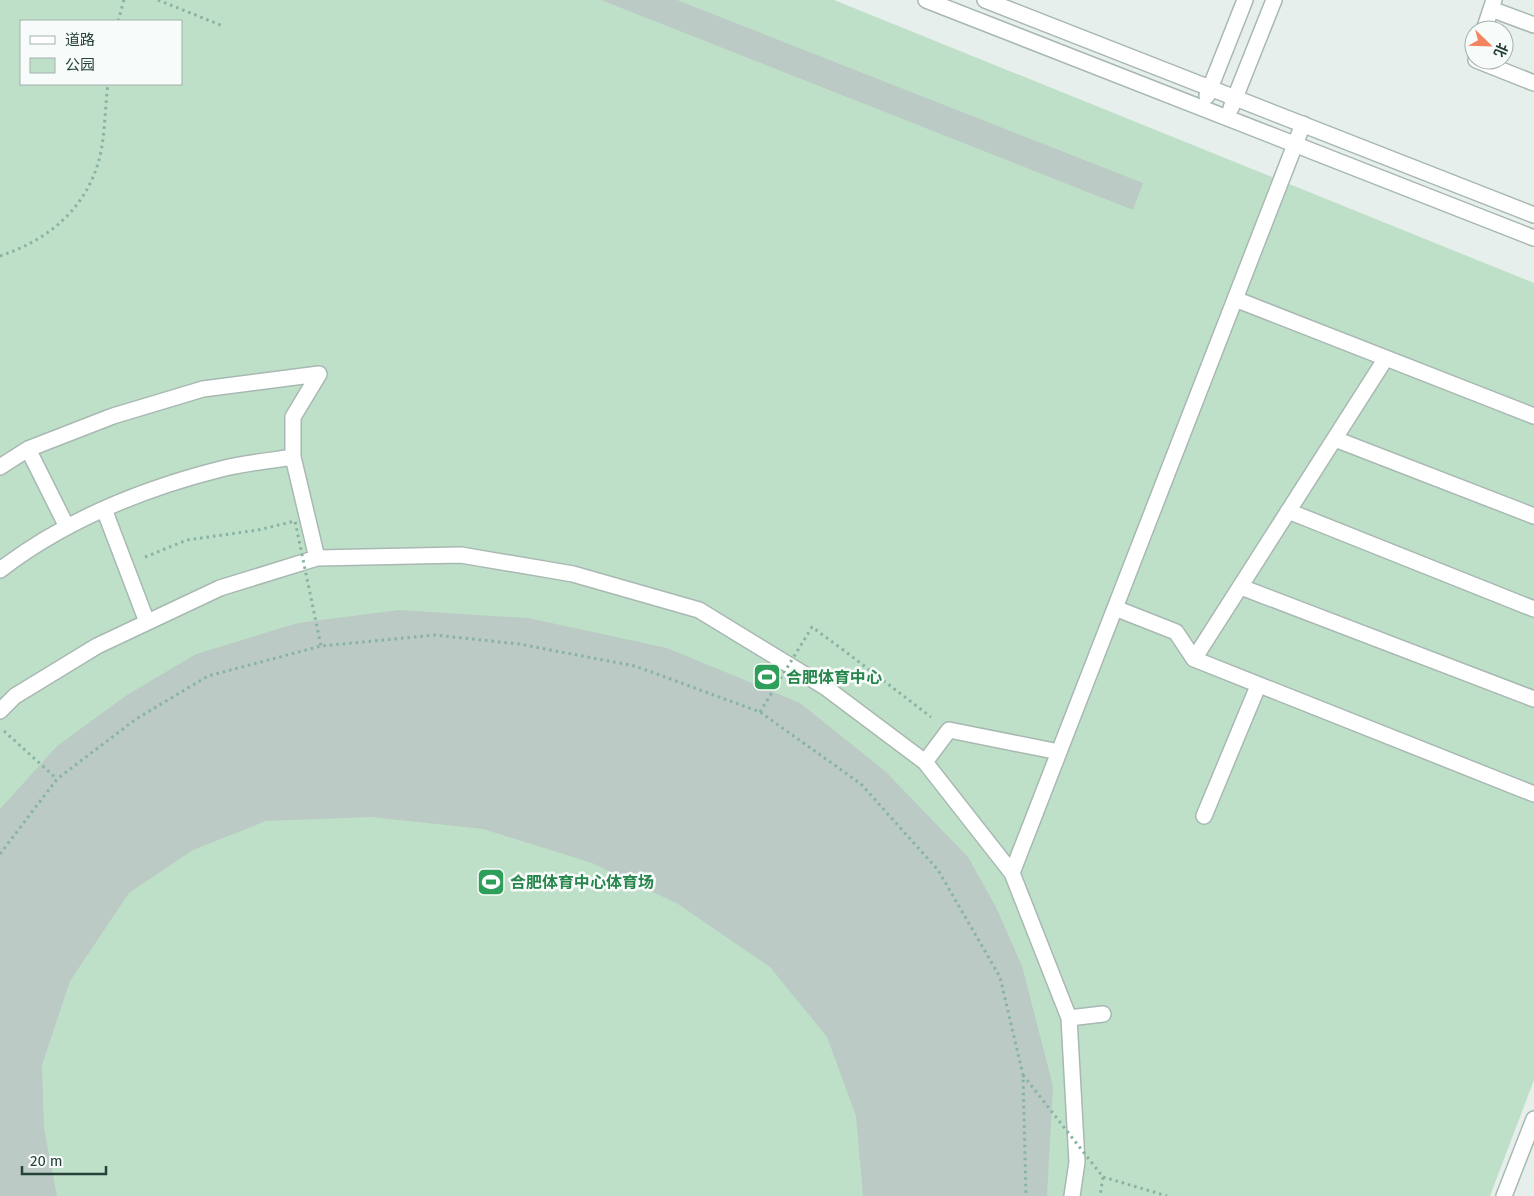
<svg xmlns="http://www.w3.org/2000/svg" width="1534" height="1196" font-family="'Fira Sans','Noto Sans SC',sans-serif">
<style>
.green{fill:#bfe0c8;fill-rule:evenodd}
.building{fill:#bbcac4}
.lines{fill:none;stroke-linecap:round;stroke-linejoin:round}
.lane-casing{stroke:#a8b8b2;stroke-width:18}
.street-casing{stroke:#a8b8b2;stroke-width:18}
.path{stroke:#86b3a5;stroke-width:3;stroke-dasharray:2.5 4;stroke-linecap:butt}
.lane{stroke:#fff;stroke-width:15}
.street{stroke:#fff;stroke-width:15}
.path-bridge{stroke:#86b3a5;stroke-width:3;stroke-dasharray:2.5 4;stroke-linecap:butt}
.labels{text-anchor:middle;stroke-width:5;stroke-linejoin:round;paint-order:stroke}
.leisure-label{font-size:16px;font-weight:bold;fill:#27864d;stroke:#f7fbf9;text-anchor:start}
</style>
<rect width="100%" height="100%" fill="#e6efeb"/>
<path class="green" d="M0 0H834L1534 283V1080L1490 1196H0ZM21 21H181V84H21Z"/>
<path class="building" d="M601 0H677L1143 183 1133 210Z
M399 610 528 618 667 648 800 703 885 771 968 857 996 907 1022 966 1053 1086 1047 1196H863L856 1116 827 1037 770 967 678 904 592 863 483 829 371 817 266 821 193 850 129 893 70 981 42 1065 44 1128 57 1196H0V809L57 746 127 695 196 654 298 623Z"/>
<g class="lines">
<g class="lane-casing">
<path id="lane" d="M1491 9 1534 25
M1484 30 1494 0
M1476 60 1534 83
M1235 299 1534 416
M1335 439 1534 516
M28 449 66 525
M0 467 28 449 113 416 203 389 319 374
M104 509 147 622
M1288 511 1534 609
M317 558 293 457V417L319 374
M0 570C65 520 142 489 221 469 244 463 269 461 293 457
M1241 587 1534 699
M1115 608 1176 632 1194 659 1534 794
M1194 659 1386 358
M0 711 15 696 97 646 220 588 317 558 461 555 573 574 699 610 825 687 925 762 1012 873 1069 1018 1077 1162 1072 1196
M925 762 949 730 1059 752
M1204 816 1258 686
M1012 873 1303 124
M1069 1018 1103 1014
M1504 1196 1534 1119"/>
</g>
<g class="street-casing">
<path id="street" d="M926 0 1534 238
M985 0 1534 215
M1207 96 1245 0
M1231 108 1274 0"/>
</g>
<path class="path" d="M158 0 223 26
M118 21 124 0
M0 256C48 240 85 210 99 160 105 139 105 106 108 84
M145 557 187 540 258 530
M842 649 931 717
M4 731 57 779
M0 854 57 779 136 719 208 676 321 646 435 635 519 644 635 666 760 712 861 784 938 870 1000 977 1023 1075 1026 1196
M1103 1177 1167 1196"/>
<use href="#lane" class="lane"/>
<use href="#street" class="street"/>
<path class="path-bridge" d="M258 530 295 521 321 646
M760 712 812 627 842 649
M1023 1075 1103 1177 1100 1196"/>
</g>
<defs>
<g id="stadium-square" transform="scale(1.4375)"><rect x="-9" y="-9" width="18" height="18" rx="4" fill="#2e9e5b" stroke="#f7fbf9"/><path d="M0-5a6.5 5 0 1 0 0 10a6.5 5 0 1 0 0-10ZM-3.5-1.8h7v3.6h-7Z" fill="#fff"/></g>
</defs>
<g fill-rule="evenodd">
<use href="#stadium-square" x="767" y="677"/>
<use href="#stadium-square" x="491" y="882"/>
</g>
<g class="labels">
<g class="leisure-label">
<text x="786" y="683">合肥体育中心</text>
<text x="510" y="888">合肥体育中心体育场</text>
</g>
</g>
<rect x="20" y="20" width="162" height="65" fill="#f7fbf9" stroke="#a3b1ad"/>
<rect x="30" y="36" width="25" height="8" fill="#ffffff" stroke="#a3b1ad"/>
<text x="65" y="45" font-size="15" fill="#24423a">道路</text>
<rect x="30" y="58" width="25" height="15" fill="#bfe0c8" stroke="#a3b1ad"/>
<text x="65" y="70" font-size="15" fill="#24423a">公园</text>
<g transform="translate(1489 45) rotate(113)"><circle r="24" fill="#f7fbf9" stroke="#a3b1ad"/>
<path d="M0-4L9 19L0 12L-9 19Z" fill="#f4845f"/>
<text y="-8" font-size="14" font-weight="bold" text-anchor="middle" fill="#24423a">北</text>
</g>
<path d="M22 1166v8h84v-8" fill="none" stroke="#24423a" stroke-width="2.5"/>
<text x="30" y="1166" font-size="15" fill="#24423a" stroke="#f7fbf9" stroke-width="4" paint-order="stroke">20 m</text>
</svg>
